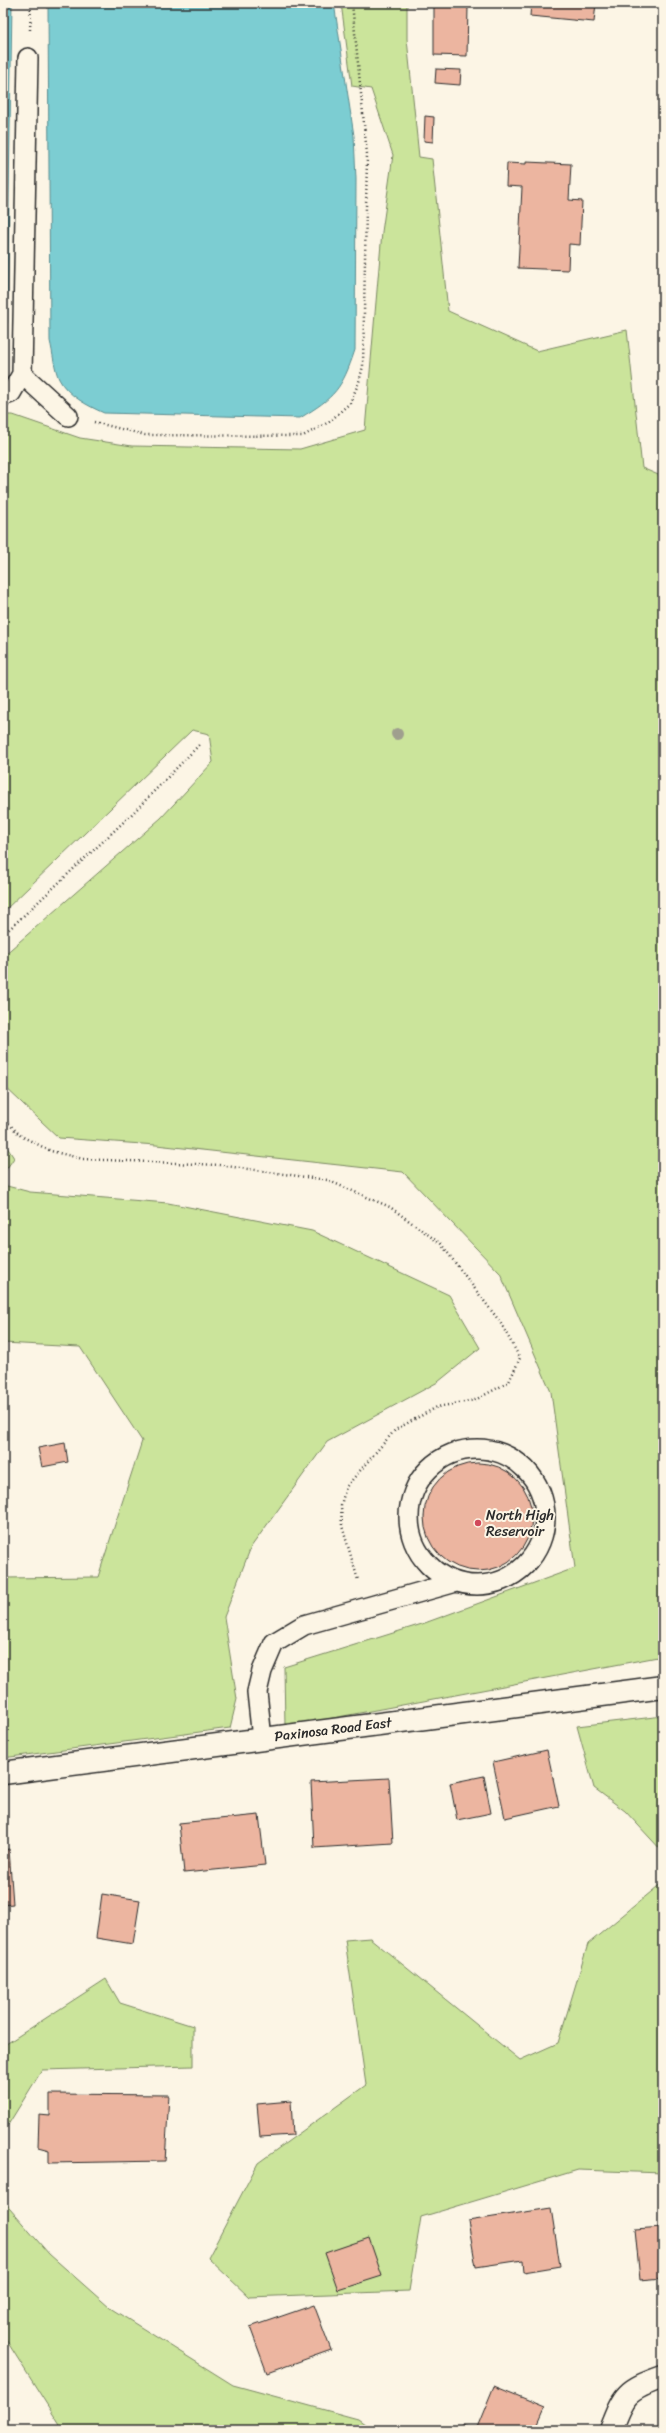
<svg xmlns="http://www.w3.org/2000/svg" width="666" height="2433" font-family="Sriracha,sans-serif">
<style>
.green{fill:#cbe49b;stroke:#7b8863}
.water{fill:#7bcdd2;stroke:#5b8c8f}
.building{fill:#ecb5a0;stroke:#2b2b2b}
.lines{fill:none;stroke-linecap:round;stroke-linejoin:round}
.lane-casing{stroke:#2b2b2b;stroke-width:22}
.street-casing{stroke:#2b2b2b;stroke-width:25}
.path{stroke:#2b2b2b;stroke-width:2.5;stroke-dasharray:1 3;stroke-linecap:butt}
.lane{stroke:#fcf5e5;stroke-width:19}
.street{stroke:#fcf5e5;stroke-width:22}
.tree{fill:#9f9f8e}
.poi-dot{fill:#d1495b;stroke:#fcf5e5;stroke-width:1.5}
.labels{text-anchor:middle;stroke-width:4;stroke-linejoin:round;paint-order:stroke}
.poi-label{font-size:14px;fill:#2b2b2b;stroke:#fcf5e5;text-anchor:start}
.street-label{font-size:14px;fill:#2b2b2b;stroke:#fcf5e5}
</style>
<rect width="100%" height="100%" fill="#fcf5e5"/>
<filter id="ink" filterUnits="userSpaceOnUse"><feTurbulence type="fractalNoise" baseFrequency=".025" numOctaves="2"/><feDisplacementMap in="SourceGraphic" scale="8" xChannelSelector="R" yChannelSelector="G"/><feConvolveMatrix kernelMatrix="1 2 1 2 8 2 1 2 1" color-interpolation-filters="sRGB"/></filter>
<g filter="url(#ink)">
<path class="green" d="M341 3H407V39L419 157 432 159 448 311 537 351 627 330 642 468 663 477V1086L660 1087 663 1252V1656L285 1727 284 1667 422 1624 575 1568 551 1392 500 1273 403 1172 156 1145 59 1138 3 1085V956L161 818 213 762 209 734 192 730 3 912V415H13L80 438 132 446 300 449 365 430 382 232 393 155 371 89 352 86Z
M3 1141 14 1158 3 1174Z
M3 1185 30 1192 168 1203 312 1231 449 1295 480 1348 438 1382 327 1442 251 1547 224 1617 237 1699 230 1728 3 1758V1578L98 1577 142 1441 80 1347 3 1343Z
M663 1716V1852L625 1811 594 1788 577 1726Z
M663 1882V2173L578 2170 421 2217 409 2291 249 2297 208 2258 258 2163 366 2085 345 1940 370 1938 520 2060 558 2043 588 1944Z
M106 1979 120 2003 193 2026V2066L42 2070 3 2133V2046Z
M3 2201 49 2254 110 2308 233 2385 358 2419 373 2430H63L3 2335Z"/>
<path class="water" d="M3 3H12L7 322 3 337Z
M48 3H334L354 136 356 179 355 350C342 389 335 397 300 418L104 413C88 406 67 395 59 379 54 368 53 353 50 341Z"/>
<path class="building" d="M531 3H596L594 22 530 16Z
M434 5 468 6 467 56 434 55Z
M436 69 461 70 460 85 435 83Z
M425 116 434 117 433 142 424 141Z
M526 162 571 164 569 200 582 201 580 245 569 244 568 270 518 268 522 187 506 186 507 163 526 164Z
M65 1443 68 1462 42 1467 38 1448Z
M424 1517a54 54 0 1 1 108 0a54 54 0 1 1-108 0Z
M547 1750 559 1806 505 1818 493 1762Z
M484 1776 491 1813 457 1820 450 1783Z
M389 1778 393 1843 314 1848 311 1782Z
M259 1815 265 1865 184 1873 179 1823Z
M9 1849 13 1904 3 1905V1850Z
M102 1894 140 1900 133 1944 96 1938Z
M50 2094 169 2095 165 2161 49 2163V2150L38 2147 39 2115 50 2116Z
M291 2101 293 2135 260 2137 257 2104Z
M551 2208 560 2266 524 2272 523 2260 476 2267 468 2221Z
M663 2227V2278L640 2280 635 2229Z
M369 2238 382 2276 338 2290 325 2253Z
M314 2305 331 2350 267 2373 250 2327Z
M494 2386 545 2407 535 2430H476Z
M462 2425 474 2430H460Z"/>
<g class="lines">
<g class="lane-casing">
<path id="lane" d="M22 374 68 416
M3 396 11 393 22 374 28 58
M409 1517a68 68 0 1 1 136 0a68 68 0 1 1-136 0Z
M262 1739 257 1692 262 1671 274 1643 304 1625 456 1582"/>
</g>
<g class="street-casing">
<path id="street" d="M3 1773 663 1687
M610 2430C624 2394 626 2390 663 2377"/>
</g>
<path class="path" d="M30 30 31 3
M94 422 145 435 303 436 329 422 350 403 359 382 363 366 367 154 352 3
M3 935 130 816 200 744
M3 1118 21 1136 51 1151 83 1159 219 1165 327 1180 390 1207 441 1244 500 1322 520 1358 509 1382 475 1400 437 1407 395 1430 346 1487 341 1505 342 1526 358 1580"/>
<use href="#lane" class="lane"/>
<use href="#street" class="street"/>
</g>
<circle class="tree" cx="397" cy="734" r="6"/>
</g>
<circle class="poi-dot" cx="478" cy="1523" r="4"/>
<g class="labels">
<g class="poi-label">
<text x="486" y="1520">North High<tspan x="486" dy="16">Reservoir</tspan></text>
</g>
<g class="street-label">
<text transform="translate(333 1729) rotate(-7)" y="5">Paxinosa Road East</text>
</g>
</g>
<rect width="666" height="2433" fill="none" stroke="#fcf5e5" stroke-width="16"/>
<rect x="8" y="8" width="650" height="2417" fill="none" stroke="#2b2b2b" stroke-width="1.5" filter="url(#ink)"/>
</svg>
